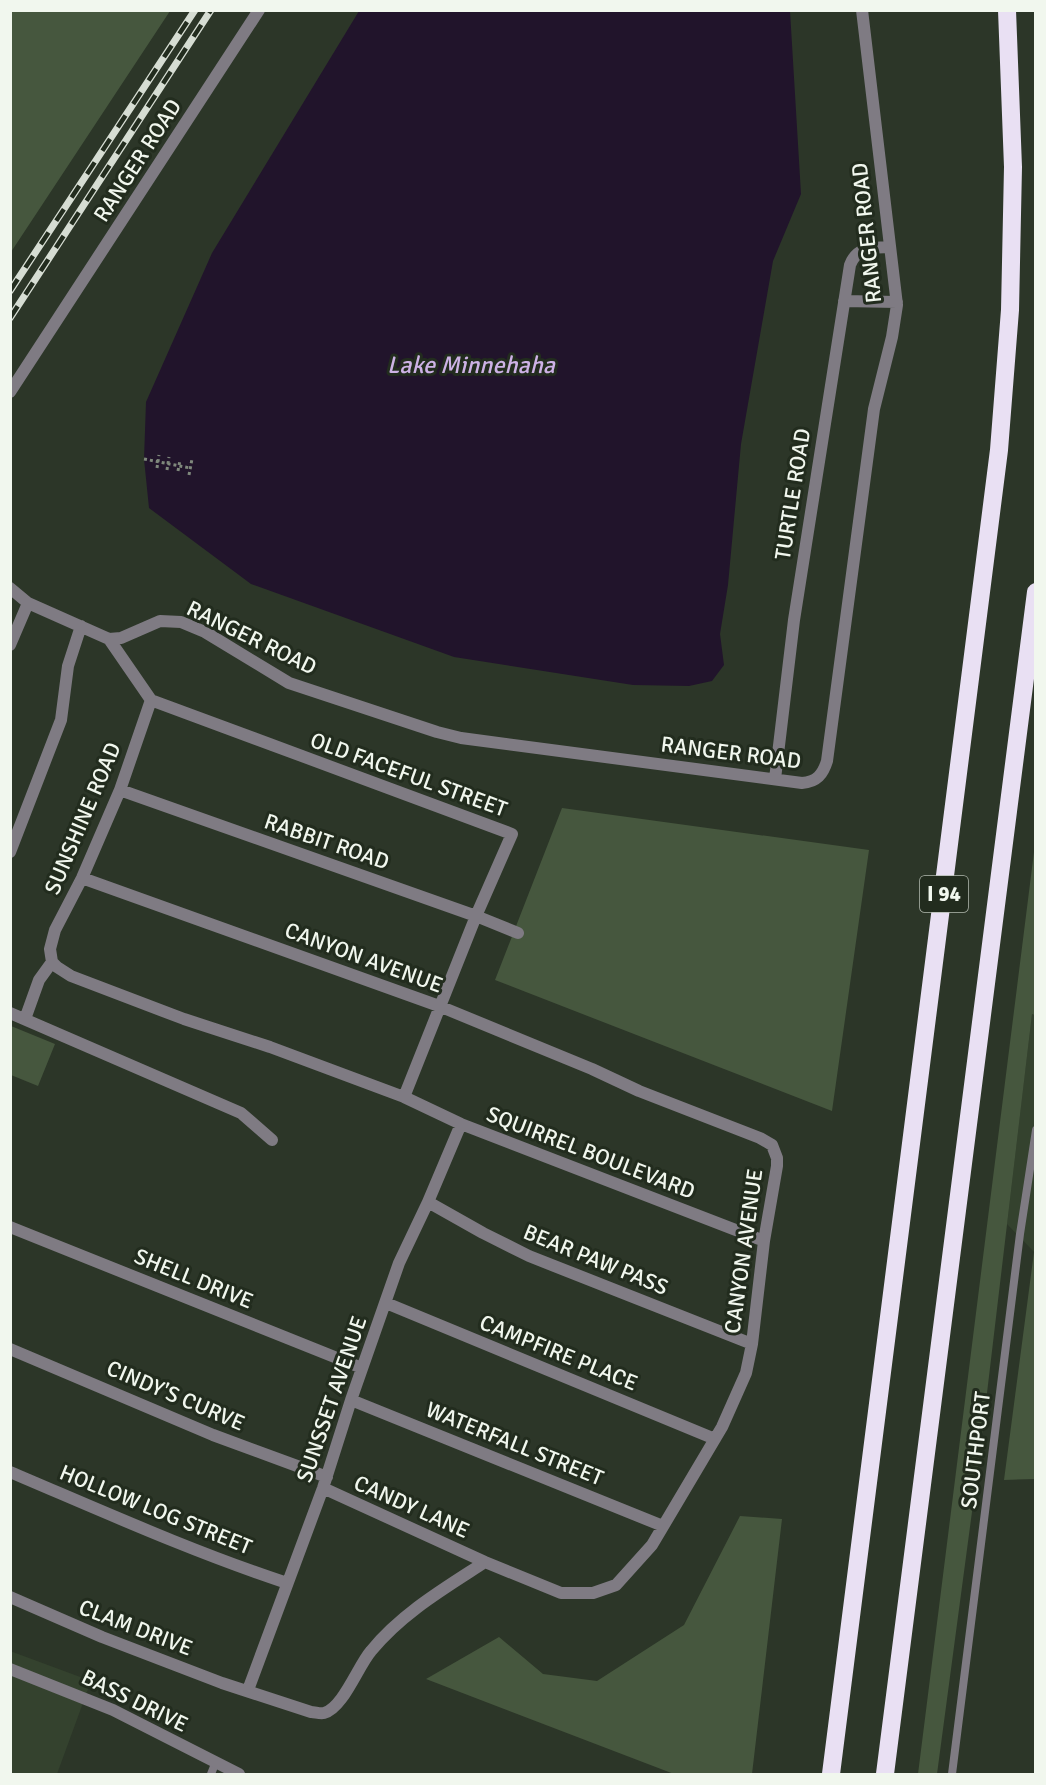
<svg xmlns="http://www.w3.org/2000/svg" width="1046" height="1785" font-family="Signika,sans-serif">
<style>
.built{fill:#34422e}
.green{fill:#46573e}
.water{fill:#21142b}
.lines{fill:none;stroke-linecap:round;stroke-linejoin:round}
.path{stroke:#7f887c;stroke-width:3;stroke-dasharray:3 3;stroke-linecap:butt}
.service{stroke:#7f7b83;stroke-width:8}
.minor{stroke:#7f7b83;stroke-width:12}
.motorway{stroke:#e9e0f3;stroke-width:18}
.rail-casing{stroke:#d6ddd3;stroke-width:7}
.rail{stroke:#222c1e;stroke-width:4.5;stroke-dasharray:14;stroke-linecap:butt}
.labels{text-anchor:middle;stroke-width:6;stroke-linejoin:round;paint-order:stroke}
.shield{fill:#222c1e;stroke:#b3bab0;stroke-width:1.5}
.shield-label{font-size:21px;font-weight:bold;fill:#f1f7ee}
.street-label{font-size:22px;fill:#f1f7ee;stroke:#222c1e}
.water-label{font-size:24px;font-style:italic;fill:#cdb2e5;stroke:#222c1e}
</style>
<rect width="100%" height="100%" fill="#2c3628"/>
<path class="built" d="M1032 1013 1036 1015 1035 1253 1007 1224Z
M10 1651 91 1681 57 1774H11Z"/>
<path class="green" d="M11 10 170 11 11 252 10 11Z
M562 808 869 850 832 1111 495 980Z
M1035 844V1015L1032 1014 980 1452 937 1774H918Z
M11 1026 55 1044 38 1086 11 1075Z
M1034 1252 1035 1479 1004 1480Z
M740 1516 782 1519 752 1774H674L426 1679 499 1637 543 1674 597 1681 684 1625Z"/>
<path class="water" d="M359 11H790L801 194 773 261 741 444 728 585 720 634 724 665 712 681 689 686 633 685 454 657 251 584 149 508 144 459 146 402 212 253Z"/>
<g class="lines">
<path class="path" d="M144 459 190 468
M157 468 159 455
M167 470 169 457
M178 471 180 460
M189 475 192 459"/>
<path class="service" d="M211 1774 215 1764
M952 1774 1020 1234 1036 1130"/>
<path class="minor" d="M844 301 897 302
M10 392 259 10
M10 588 28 603 109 639 121 638 160 621 181 622 205 632 289 683 437 732 461 738 802 783C817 782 823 774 827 761L874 409 892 337 897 305 862 10
M109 639 151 700
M10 645 28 603
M151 700 512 834 476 916 404 1097
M775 779 794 620 850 265C857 246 873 248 890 247
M120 790 476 916 518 933
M10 852 61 720 68 666 81 626
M82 878 439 1006 592 1069 639 1091 760 1138 772 1145 777 1158V1166L764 1241 752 1344 746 1373 722 1427 652 1545 616 1585 593 1593H561L485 1562 323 1488
M52 962 57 967 71 976 184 1019 270 1047 404 1097 461 1124 764 1241
M10 1013 241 1113 272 1140
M25 1019 39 980 52 962 50 949 55 930 82 878 120 790 151 700
M428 1202 483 1233 529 1256 752 1344
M10 1227 362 1368
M386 1303 715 1439
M10 1349 213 1435 327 1477
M351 1400 663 1526
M10 1472C102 1511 193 1552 287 1583
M10 1597 102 1637 222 1683 311 1712C315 1712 320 1714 324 1713 343 1708 358 1666 371 1651 402 1613 445 1588 485 1562
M10 1669 113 1710 239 1774
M248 1690 323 1488 351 1400 399 1263 428 1202 461 1124"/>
<path class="motorway" d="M831 1774 999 450 1010 310 1013 167 1007 10
M885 1774 1036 592"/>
<g class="rail-casing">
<path id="rail" d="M10 291 195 10
M10 318 211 10"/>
</g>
<use href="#rail" class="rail"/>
</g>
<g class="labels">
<rect class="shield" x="920" y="876" width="48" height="36" rx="4.5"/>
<g class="shield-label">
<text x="944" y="901">I 94</text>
</g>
<g class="street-label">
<text transform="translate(137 160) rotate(-57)" y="8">RANGER ROAD</text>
<text transform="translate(866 233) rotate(-96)" y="8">RANGER ROAD</text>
<text transform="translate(792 494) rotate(-81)" y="8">TURTLE ROAD</text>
<text transform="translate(252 637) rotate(26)" y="8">RANGER ROAD</text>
<text transform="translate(731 752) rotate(7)" y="8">RANGER ROAD</text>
<text transform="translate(409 774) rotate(20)" y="8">OLD FACEFUL STREET</text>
<text transform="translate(82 818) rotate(-67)" y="8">SUNSHINE ROAD</text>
<text transform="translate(327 841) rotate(19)" y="8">RABBIT ROAD</text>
<text transform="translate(364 957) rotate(20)" y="8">CANYON AVENUE</text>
<text transform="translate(591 1152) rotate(21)" y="8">SQUIRREL BOULEVARD</text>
<text transform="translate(743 1251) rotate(-82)" y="8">CANYON AVENUE</text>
<text transform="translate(596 1259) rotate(22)" y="8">BEAR PAW PASS</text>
<text transform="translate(194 1278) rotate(22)" y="8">SHELL DRIVE</text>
<text transform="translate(559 1352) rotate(22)" y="8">CAMPFIRE PLACE</text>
<text transform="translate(176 1395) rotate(23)" y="8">CINDY'S CURVE</text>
<text transform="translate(331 1399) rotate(-71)" y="8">SUNSSET AVENUE</text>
<text transform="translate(515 1443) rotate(22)" y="8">WATERFALL STREET</text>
<text transform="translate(975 1450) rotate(-83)" y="8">SOUTHPORT</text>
<text transform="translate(412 1506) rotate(24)" y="8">CANDY LANE</text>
<text transform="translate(156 1509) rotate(22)" y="8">HOLLOW LOG STREET</text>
<text transform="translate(136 1627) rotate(21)" y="8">CLAM DRIVE</text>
<text transform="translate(135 1700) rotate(26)" y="8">BASS DRIVE</text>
</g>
<g class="water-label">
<text x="471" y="373">Lake Minnehaha</text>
</g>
</g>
<rect width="1046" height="1785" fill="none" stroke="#f1f7ee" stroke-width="24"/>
</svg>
